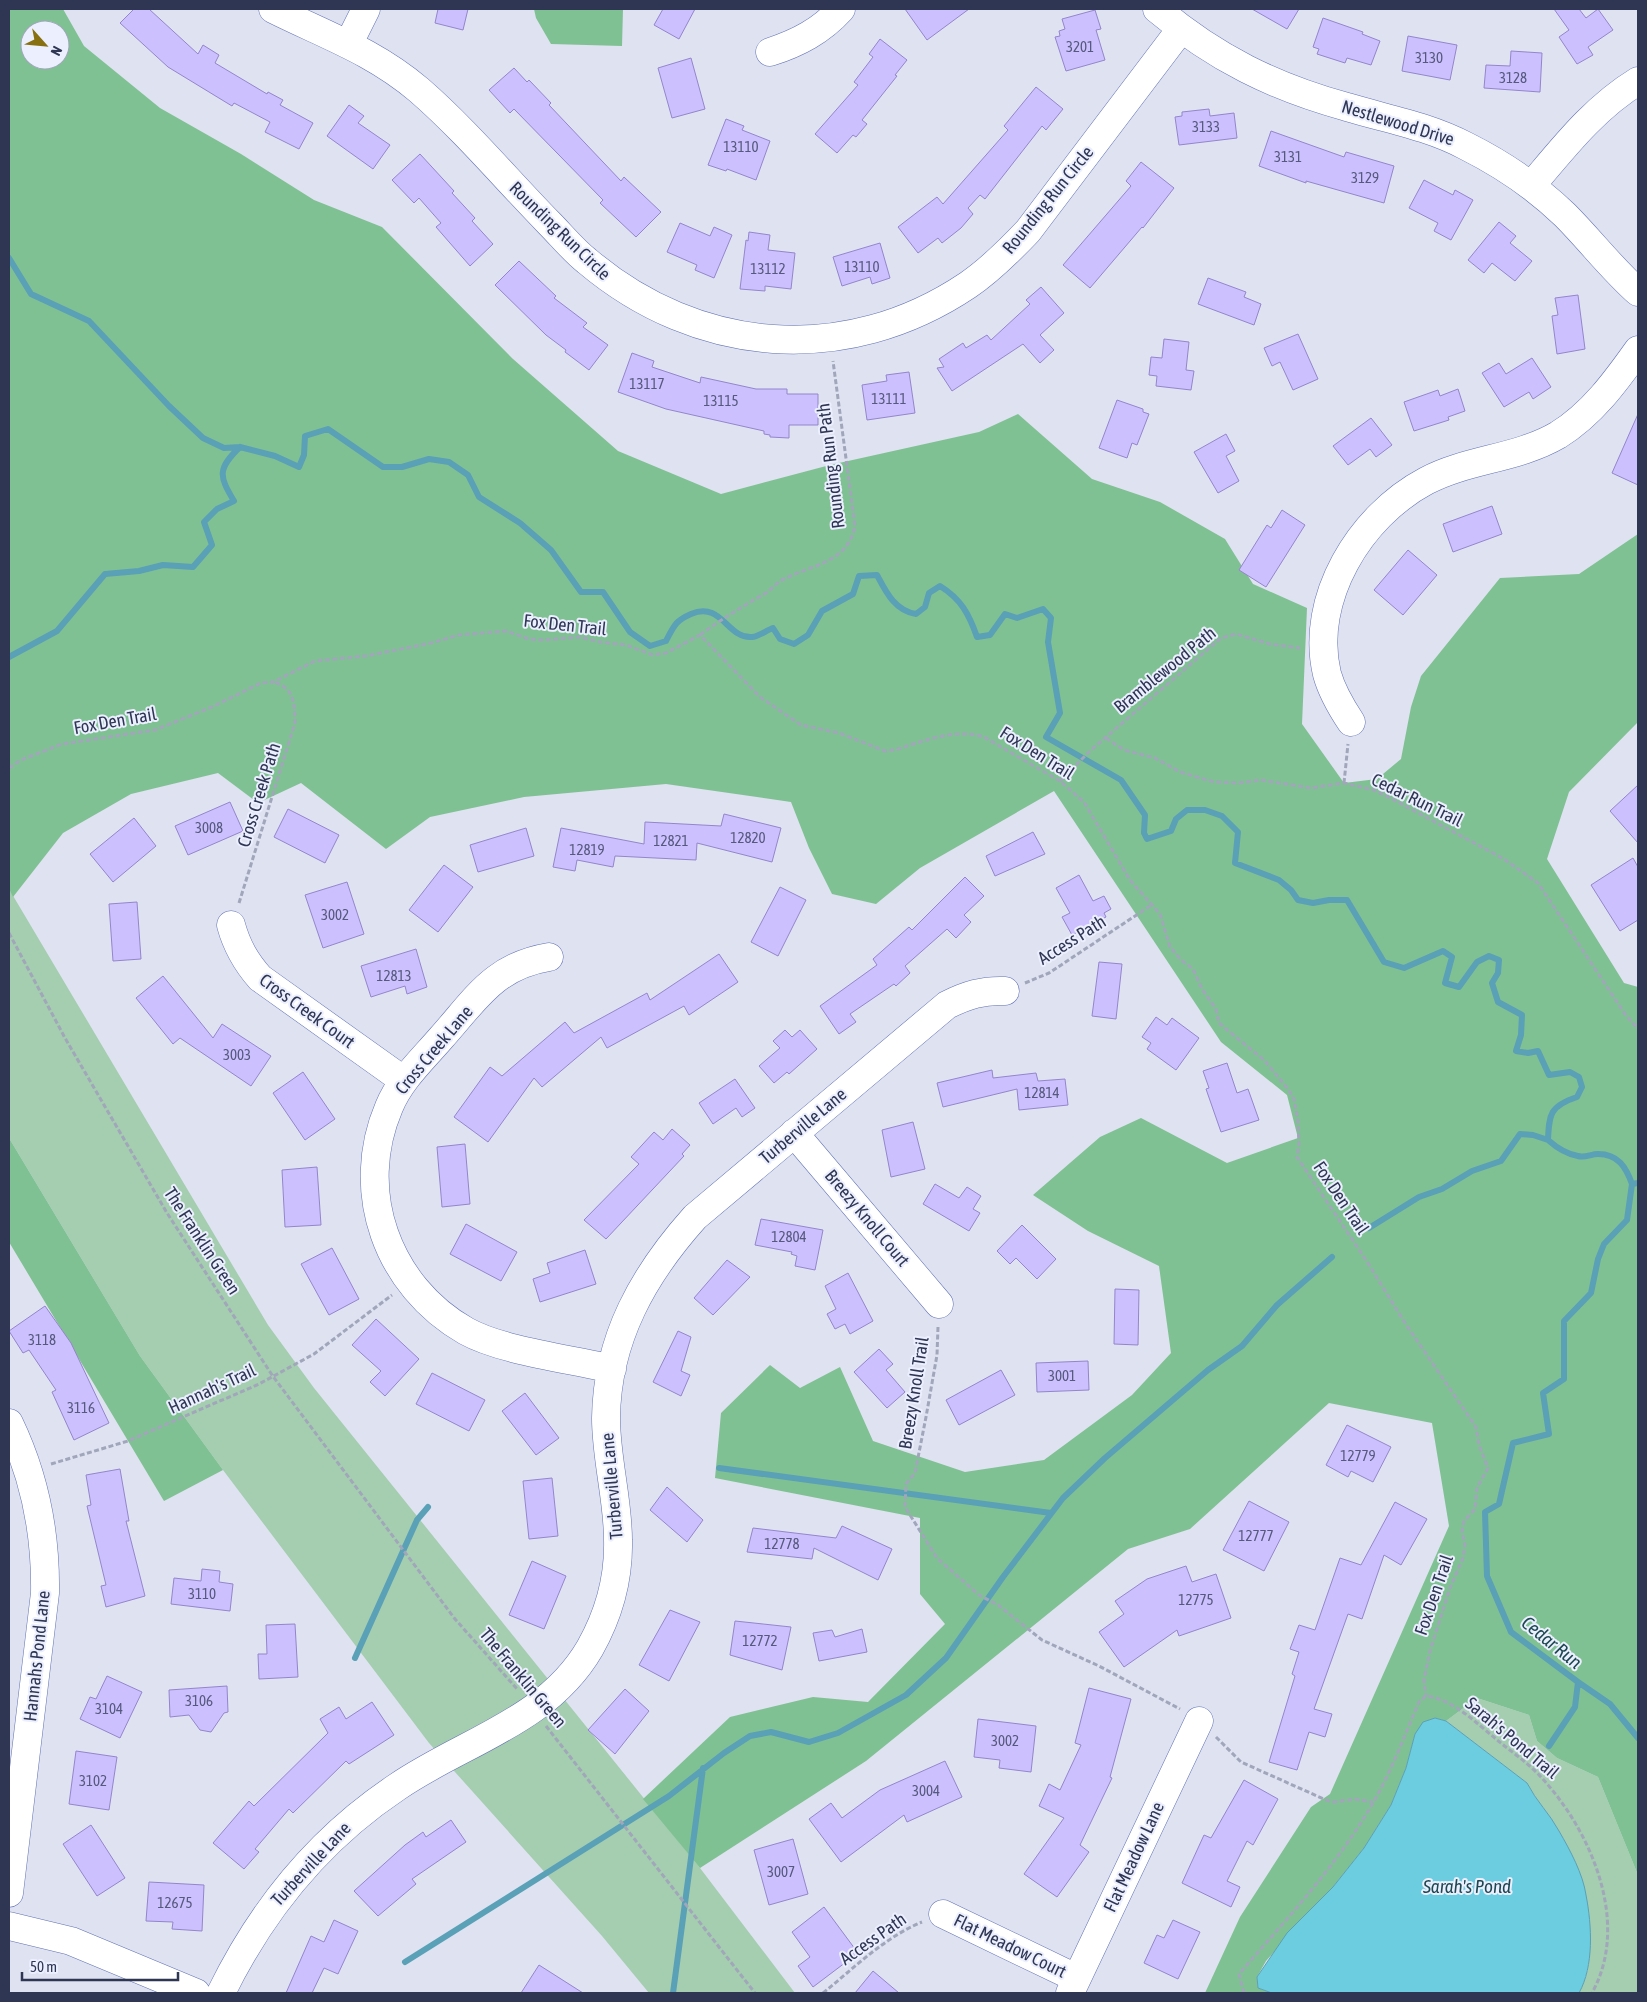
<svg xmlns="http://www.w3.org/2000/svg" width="1647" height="2002" font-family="'Asap Condensed',sans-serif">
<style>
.green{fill:#a4ceaf}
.forest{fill:#7fc192;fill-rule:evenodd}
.water{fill:#6ccde1;stroke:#5aa0b7}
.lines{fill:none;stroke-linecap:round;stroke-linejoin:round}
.stream{stroke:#5aa0b7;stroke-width:6}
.building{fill:#ccc1fe;stroke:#9485cc}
.minor-casing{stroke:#6271b4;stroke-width:29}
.path{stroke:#a1a6ba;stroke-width:3;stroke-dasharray:5 2.5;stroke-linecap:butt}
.minor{stroke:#fff;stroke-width:28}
.labels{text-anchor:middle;stroke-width:4;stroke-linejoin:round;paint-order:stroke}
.number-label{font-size:15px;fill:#56597e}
.street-label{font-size:18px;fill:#2f3654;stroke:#ebeffe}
.water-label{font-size:19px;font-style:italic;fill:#1c4851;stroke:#ebeffe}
</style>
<rect width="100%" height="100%" fill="#dee2f1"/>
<path class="green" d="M9 889 268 1325 314 1388 700 1868 795 1993H649L602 1936 429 1743 223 1470 140 1356 9 1138Z
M1477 1698 1529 1715 1537 1741 1557 1758 1598 1777 1638 1875V1993H1576C1591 1973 1588 1967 1589 1943 1591 1903 1579 1866 1559 1831 1550 1814 1536 1801 1527 1783L1446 1721Z"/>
<path class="forest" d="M9 9H63L84 46 160 108 241 154 314 200 382 227 513 359 618 451 721 494 830 465 979 432 1018 414 1092 479 1160 502 1225 539 1253 584 1307 608 1302 724 1344 783 1377 779 1401 759 1411 707 1421 676 1500 578 1579 574 1638 534V722L1569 792 1547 859 1624 983 1638 987V1875L1598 1777 1557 1758 1537 1741 1529 1715 1477 1698 1446 1721 1435 1718 1415 1734 1406 1768 1391 1805 1364 1848 1333 1887 1266 1961 1257 1977 1258 1988 1272 1993H1205L1240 1917 1311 1807 1330 1794 1449 1526 1432 1423 1329 1403 1190 1529 1128 1549 866 1761 700 1868 643 1799 730 1717 813 1697 868 1702 945 1624 920 1594V1518L715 1478 721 1413 770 1365 800 1388 840 1367 873 1441 965 1472 1044 1460 1132 1395 1171 1353 1159 1266 1088 1231 1033 1195 1100 1137 1141 1118 1227 1163 1298 1138 1287 1095 1221 1042 1054 791 920 868 876 904 832 894 809 848 791 802 666 784 524 797 430 817 386 849 301 783 258 803 218 773 131 794 63 833 13 897 9 889ZM30 30H60V60H30Z
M534 9H623L622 46 551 44 536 18Z
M9 1138 140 1356 223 1470 164 1501 9 1242Z"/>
<path class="water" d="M1435 1718 1446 1721 1527 1783C1536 1801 1550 1814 1559 1831 1570 1850 1583 1874 1586 1895 1592 1926 1594 1966 1579 1993H1272L1258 1988 1257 1977 1287 1933 1333 1887 1364 1848 1391 1805 1406 1768 1415 1734 1423 1722Z"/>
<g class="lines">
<path class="stream" d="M9 258 31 294 89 321 169 406 203 438 224 448 240 447 275 456 299 467 304 455 305 436 328 429 383 467H402L429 459 449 462 468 475 479 497 520 523 551 550 581 592H603L630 632 650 646 666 641C674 626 675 621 691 614 722 601 727 639 752 637 758 637 767 630 773 628L780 639 794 644 808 635 822 611 853 594 859 576 877 575C886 592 895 611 916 614L925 607 929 593 940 586C961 599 969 614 977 637L990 635 1005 614 1017 618 1043 609 1051 618 1048 642 1060 713 1046 737 1121 780 1145 815 1144 833 1147 839 1171 831 1176 819 1187 810H1205L1222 816 1238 832 1235 863 1279 880 1291 890 1298 900 1313 903 1329 900H1347L1384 962 1404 968 1443 951 1452 957 1445 983 1459 987 1477 962 1489 956 1499 960 1498 973 1492 983 1498 1002 1522 1015 1521 1035 1516 1051 1528 1053 1538 1051 1549 1075 1570 1072 1579 1077 1582 1087 1577 1097C1550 1106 1549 1114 1548 1140 1557 1148 1566 1154 1578 1156 1585 1158 1591 1154 1598 1154 1618 1154 1626 1167 1632 1184
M9 657 57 631 105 574 139 571 163 565 193 567 212 545 204 522 217 509 234 501C219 476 217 469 240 447
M1369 1228 1419 1197 1442 1189 1472 1171 1501 1161 1520 1134 1533 1135 1548 1140
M719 1468 1051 1513
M355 1658 417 1520 428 1507
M1578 1682 1610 1704 1638 1738
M1549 1746 1575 1707 1578 1682 1511 1632 1487 1576 1485 1512 1499 1504 1513 1443 1549 1434 1543 1393 1564 1379V1321L1591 1293 1598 1259 1604 1244 1627 1220 1632 1184 1638 1183
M405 1962 669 1796 724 1753 750 1736 771 1732 809 1742 838 1733 906 1695 946 1658 1003 1577 1063 1498 1105 1458 1208 1370 1242 1346 1277 1305 1332 1257
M673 1993 703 1768"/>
</g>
<path class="building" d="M134 9H149L198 54 203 45 219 55 215 63 267 94 268 92 283 100 280 105 313 123 299 149 265 132 270 122 234 103 232 106 168 67 120 23Z
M438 9H468L463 30 435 23Z
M663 9H695L679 39 654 25Z
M905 9H969L927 40Z
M1252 9H1299L1287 29Z
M1554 9H1579L1586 18 1598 9 1613 30 1588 47 1593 55 1577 64 1559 37 1569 30Z
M1095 10 1101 29 1096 30 1105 60 1066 71 1055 37 1060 36 1059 31 1065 29 1062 19Z
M1323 18 1363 32 1362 34 1380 41 1371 65 1347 58 1345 63 1317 54 1319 49 1313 47Z
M1408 36 1457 45 1450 80 1402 71Z
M880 39 907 60 895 75 897 76 862 120 867 124 856 137 853 135 837 153 815 134 858 85 854 82 873 57 869 54Z
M1511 51 1542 53 1540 92 1484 88 1486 65 1510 66Z
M691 58 705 109 672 118 658 68Z
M514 68 527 82 529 80 551 103 549 105 621 181 624 177 661 212 636 237 600 203 603 200 514 109 510 113 489 90Z
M1036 87 1063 109 1046 130 1042 126 985 199 980 195 968 208 973 214 961 228 942 243 938 238 918 253 898 227 937 197 943 204 1008 130 1004 126Z
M349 105 364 116 358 123 390 145 373 169 327 136Z
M1209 109 1210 116 1234 113 1237 138 1179 145 1175 117 1182 116V112Z
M726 119 744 126 742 130 770 141 756 180 727 169 726 171 708 165Z
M1271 131 1344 157 1346 152 1394 166 1384 203 1306 181V183L1259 166Z
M420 154 454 191 452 193 475 218 472 221 493 244 470 266 436 227 441 223 419 198 414 203 392 180Z
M1141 162 1174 188 1143 228 1142 227 1090 288 1063 265 1131 186 1126 181Z
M1424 180 1453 195 1455 190 1473 200 1451 240 1434 231 1438 223 1409 208Z
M1499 222 1516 236 1510 243 1532 261 1515 281 1492 263 1484 273 1468 260Z
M680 223 710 236 714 227 732 235 714 278 695 270 697 265 667 252Z
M749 232 770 235 768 250 795 253 791 289 765 286V291L740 289 746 240 748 241Z
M880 243 890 278 872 284 870 277 842 286 833 257Z
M519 261 556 296 554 298 587 323 583 327 608 345 589 370 565 352 566 350 546 335 495 285Z
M1208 278 1246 292 1244 297 1261 304 1254 325 1198 304Z
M1041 287 1064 313 1040 335 1054 350 1040 363 1023 344 952 391 937 368 944 367 939 359 963 343 966 348 987 335 991 340 1030 304 1026 300Z
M1578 295 1585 349 1557 354 1552 316 1558 315 1555 298Z
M1298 334 1318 379 1293 390 1280 362 1272 366 1264 348Z
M1164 339 1189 342 1186 370 1194 371 1191 390 1156 386 1157 376 1149 375 1151 357 1162 358Z
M632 353 654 361 652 367 700 383 701 377 756 389H787V394H818V425H789V438L770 437V435L764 434V431L666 409 618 392Z
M1532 358 1551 387 1533 399 1529 392 1504 407 1482 373 1499 363 1506 374Z
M909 372 915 413 867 420 862 385 887 381 886 375Z
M1458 389 1465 411 1448 417 1449 420 1414 431 1404 402 1438 390 1440 396Z
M1117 400 1143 409V412L1149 414 1137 445 1132 443 1127 458 1099 448Z
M1638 414V485L1612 473Z
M1371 418 1392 445 1376 457 1370 449 1348 465 1333 446Z
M1226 434 1235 451 1226 456 1239 481 1218 493 1194 452Z
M1492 506 1502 534 1453 552 1443 524Z
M1282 510 1305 525 1266 587 1239 570 1267 525 1271 528Z
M1408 550 1437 575 1403 615 1374 590Z
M1638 785V843L1610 811Z
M230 802 243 831 188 855 175 826Z
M288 809 339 835 325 863 274 837Z
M724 814 781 828 772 862 697 843 696 860 615 856 613 867 577 860 575 871 553 867 561 828 644 844 645 822 721 826Z
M134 818 156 846 113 882 90 854Z
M526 828 534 856 478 872 470 845Z
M1033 832 1045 854 995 876 986 856Z
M1633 858 1638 867V920L1620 931 1591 885Z
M444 865 473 887 438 932 409 910Z
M1079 875 1093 901 1104 896 1111 909 1104 913 1106 917 1072 935 1062 917 1070 913 1056 888Z
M965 877 984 896 964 915 971 922 956 938 947 929 905 966 910 973 896 986 894 984 850 1014 856 1022 839 1034 820 1006 877 965 873 959 909 927 912 930Z
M347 882 364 934 323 948 305 895Z
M780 887 806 900 778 956 751 942Z
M137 902 141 959 113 961 109 904Z
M416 949 427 987 407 994 405 986 371 997 361 966Z
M719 954 738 982 689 1015 684 1006 607 1048 601 1037 542 1087 534 1078 488 1142 454 1117 490 1067 502 1076 565 1022 574 1033 647 993 650 1000Z
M1099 962 1122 964 1116 1019 1092 1016Z
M163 976 213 1038 222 1024 271 1056 251 1086 180 1038 173 1044 136 998Z
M1156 1017 1167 1025 1172 1018 1199 1038 1176 1070 1147 1049 1151 1043 1142 1037Z
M785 1030 792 1037 800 1030 817 1049 789 1074 787 1072 774 1083 759 1066 780 1048 773 1041Z
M1227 1063 1237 1093 1248 1089 1259 1120 1221 1132 1206 1089 1209 1088 1203 1071Z
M992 1070 993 1078 1036 1073 1038 1081 1065 1079 1068 1105 1019 1110 1017 1089 943 1107 937 1083Z
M303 1072 335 1119 305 1140 273 1093Z
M735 1079 755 1108 742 1117 736 1108 713 1124 699 1103Z
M913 1122 925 1169 891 1177 882 1130Z
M672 1129 690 1145 682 1154 684 1156 606 1239 584 1220 639 1164 631 1157 654 1132 663 1140Z
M465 1144 470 1204 442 1207 437 1147Z
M317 1167 321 1225 285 1227 282 1170Z
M935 1184 959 1198 967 1187 981 1196 973 1209 980 1213 969 1231 923 1204Z
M761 1219 823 1230 815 1270 795 1266 797 1256 791 1254 792 1252 755 1245Z
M466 1224 517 1252 501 1281 450 1254Z
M1022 1225 1056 1259 1037 1279 1016 1258 1010 1264 997 1251Z
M332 1248 359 1299 329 1315 301 1264Z
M585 1250 596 1284 540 1302 533 1279 550 1273 547 1263Z
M727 1260 750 1277 713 1315 694 1298Z
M848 1273 873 1321 850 1334 845 1324 835 1329 827 1314 836 1309 825 1286Z
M1115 1289 1139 1290 1138 1345 1114 1344Z
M45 1306 71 1343 109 1423 74 1440 52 1392 56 1390 29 1350 23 1353 9 1331Z
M376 1319 419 1359 385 1396 370 1382 381 1371 352 1345Z
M678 1331 691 1337 681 1371 690 1375 681 1396 653 1382Z
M879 1349 893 1364 886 1370 905 1392 887 1408 854 1372Z
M1088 1361 1089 1390 1037 1392 1036 1363Z
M1001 1370 1015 1395 959 1425 946 1400Z
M432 1373 485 1400 469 1431 416 1404Z
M525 1393 559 1438 536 1455 502 1411Z
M1347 1425 1391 1447 1373 1482 1351 1471 1348 1477 1326 1465Z
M120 1469 129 1521H126L145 1596 106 1607 101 1586 106 1585 87 1506 91 1505 86 1475Z
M552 1478 558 1536 529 1539 523 1481Z
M667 1487 703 1520 687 1542 650 1510Z
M1249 1501 1289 1522 1264 1571 1223 1550Z
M1395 1502 1427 1519 1401 1565 1384 1555 1362 1619 1348 1614 1314 1709 1332 1714 1325 1737 1309 1732 1297 1770 1269 1762 1295 1676 1292 1674 1299 1652 1290 1649 1299 1625 1315 1630 1340 1558 1361 1565Z
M842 1526 892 1549 878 1580 814 1548 812 1559 747 1552 753 1528 836 1538Z
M532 1561 566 1576 544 1629 509 1615Z
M1186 1566 1192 1582 1216 1574 1231 1618 1179 1636 1177 1630 1124 1667 1099 1632 1124 1614 1115 1601 1147 1579Z
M202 1569 220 1571 219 1582 233 1584 230 1611 171 1604 174 1578 201 1581Z
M670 1610 700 1622 669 1681 639 1665Z
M735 1621 791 1627 782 1670 730 1655Z
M295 1624 298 1677 259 1679 258 1654H267L266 1625Z
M862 1629 867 1652 819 1661 813 1633 832 1630 835 1637Z
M107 1676 142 1692 120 1738 80 1719 90 1697 96 1699Z
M227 1686 228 1712 224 1713 211 1732 200 1730 189 1715 170 1717 169 1690Z
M1089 1688 1131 1699 1110 1777 1112 1778 1080 1845 1089 1852 1057 1897 1024 1874 1064 1818 1039 1806 1049 1784 1060 1790 1081 1745 1075 1743Z
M625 1689 649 1711 615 1754 588 1730Z
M372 1702 394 1735 349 1764 346 1761 293 1813 289 1809 255 1849 259 1852 244 1869 213 1843 249 1801 254 1806 328 1733 320 1719 339 1707 346 1719Z
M978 1719 1036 1726 1031 1772 999 1768 1000 1760 974 1757Z
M76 1751 117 1757 109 1810 69 1804Z
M945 1761 962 1797 907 1822 904 1815 841 1862 809 1819 831 1803 842 1818 880 1790Z
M1244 1780 1278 1799 1253 1845 1247 1841 1227 1881 1240 1887 1231 1907 1182 1883 1204 1835 1211 1838Z
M451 1820 466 1842 412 1879 416 1884 378 1916 354 1891 405 1845 423 1832 426 1837Z
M91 1825 125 1878 97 1896 63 1844Z
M793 1839 808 1894 769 1905 754 1850Z
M149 1882 204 1885 202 1931 172 1929 173 1922 146 1921Z
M824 1907 858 1953 813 1987 798 1966 810 1957 792 1932Z
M334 1920 358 1931 338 1974 324 1968 312 1993H286L311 1936 324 1942Z
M1173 1920 1200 1932 1178 1979 1144 1963 1157 1935 1164 1938Z
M539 1965 583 1993H521Z
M873 1971 899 1993H855Z"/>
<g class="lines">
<g class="minor-casing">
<path id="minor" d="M273 9C325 35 373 51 419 90 465 130 506 179 549 223 561 235 573 250 587 261 698 355 846 367 968 285 990 270 1010 250 1028 231L1181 29
M1157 9C1215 58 1274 87 1347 107 1387 119 1428 126 1466 146 1502 164 1536 187 1565 215 1590 240 1611 268 1638 292
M349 43 366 9
M770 52C798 43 821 31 841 9
M1531 186C1564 147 1594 108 1638 81
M1351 722C1341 707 1332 692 1327 674 1309 599 1360 516 1426 481 1467 459 1517 459 1558 435 1592 414 1616 381 1638 350
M231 925C237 947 246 962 260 978L403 1080
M549 957C494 966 476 999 441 1038 422 1060 400 1080 389 1107 353 1191 387 1286 466 1331 502 1351 570 1359 612 1369
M794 1133 939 1304
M9 1423C35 1477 46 1533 45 1593L9 1893
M943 1914 1076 1978
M9 1926 71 1941 196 1993
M221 1993C262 1909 319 1839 397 1787 464 1741 547 1722 590 1648 608 1616 619 1578 618 1540 618 1499 606 1459 606 1418 607 1338 644 1274 695 1217L947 1005C967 995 983 990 1005 991
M1070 1993 1199 1721"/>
</g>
<path class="path" d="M700 635C722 619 743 606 766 593 772 589 777 582 784 579 811 565 848 563 855 526L833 361
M1106 738 1124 750 1155 758 1180 772 1214 782 1238 783 1261 780 1311 788 1344 783 1374 790 1394 800 1504 859 1538 883 1625 1014 1638 1029
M9 768 21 760 62 744 155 730 212 707 261 683 273 682 315 661 366 656 431 643 459 635 506 631 529 639 543 640 580 637 600 642 626 645 653 655 666 653 700 635 760 697 801 725 839 733 885 751 895 750C923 741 955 728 984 737L1060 781 1084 802 1130 880 1160 914 1170 947 1181 960 1193 969 1202 989 1216 1009 1219 1023 1265 1061 1288 1089 1294 1099 1298 1121 1299 1144 1297 1157 1366 1260 1405 1323 1476 1427 1479 1445 1488 1468 1477 1488 1475 1509 1464 1521 1462 1531 1465 1545 1463 1558 1450 1588 1430 1651 1424 1680 1426 1696
M1060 781 1091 750 1221 638 1236 634 1270 644 1300 648
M1344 783 1348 744
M239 903 295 723C295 704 294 687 273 682
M9 933 65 1038 167 1213 272 1375 455 1619 518 1690
M1025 983 1049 973 1150 906
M938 1327 937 1355 926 1417 915 1473 906 1484 905 1507 937 1558 979 1595 998 1605 1042 1640 1099 1666 1180 1709
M51 1464 128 1441 259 1384 314 1354 392 1295
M546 1726 755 1993
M1216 1737 1241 1762 1326 1800 1334 1802 1355 1799 1373 1802
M823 1993C854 1968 885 1937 922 1922
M1244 1993 1239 1974C1284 1922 1331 1872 1367 1813 1389 1778 1403 1739 1419 1702L1426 1696C1453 1699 1476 1723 1496 1739 1510 1751 1527 1762 1540 1776 1591 1830 1631 1923 1592 1993"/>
<use href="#minor" class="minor"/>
</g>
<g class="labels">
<g class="number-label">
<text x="1080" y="52">3201</text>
<text x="1429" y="63">3130</text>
<text x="1513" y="83">3128</text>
<text x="1206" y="132">3133</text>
<text x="741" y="152">13110</text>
<text x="1288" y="162">3131</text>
<text x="1365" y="183">3129</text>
<text x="862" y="272">13110</text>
<text x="768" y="274">13112</text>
<text x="647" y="389">13117</text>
<text x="889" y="404">13111</text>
<text x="721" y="406">13115</text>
<text x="209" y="833">3008</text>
<text x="748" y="843">12820</text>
<text x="671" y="846">12821</text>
<text x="587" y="855">12819</text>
<text x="335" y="920">3002</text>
<text x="394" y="981">12813</text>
<text x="237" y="1060">3003</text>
<text x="1042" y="1098">12814</text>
<text x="789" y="1242">12804</text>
<text x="42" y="1345">3118</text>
<text x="1062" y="1381">3001</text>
<text x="81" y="1413">3116</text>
<text x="1358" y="1461">12779</text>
<text x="1256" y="1541">12777</text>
<text x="782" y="1549">12778</text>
<text x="202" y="1599">3110</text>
<text x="1196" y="1605">12775</text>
<text x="760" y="1646">12772</text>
<text x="199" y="1706">3106</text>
<text x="109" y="1714">3104</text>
<text x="1005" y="1746">3002</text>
<text x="93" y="1786">3102</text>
<text x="926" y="1796">3004</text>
<text x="781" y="1877">3007</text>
<text x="175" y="1908">12675</text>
</g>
<g class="street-label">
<text transform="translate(1398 123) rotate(17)" y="6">Nestlewood Drive</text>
<text transform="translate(1048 200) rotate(-51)" y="6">Rounding Run Circle</text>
<text transform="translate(560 231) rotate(44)" y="6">Rounding Run Circle</text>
<text transform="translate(831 466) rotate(-97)" y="6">Rounding Run Path</text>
<text transform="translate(565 625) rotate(6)" y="6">Fox Den Trail</text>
<text transform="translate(1165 670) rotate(-39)" y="6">Bramblewood Path</text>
<text transform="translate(115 721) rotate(-10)" y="6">Fox Den Trail</text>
<text transform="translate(1037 753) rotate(32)" y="6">Fox Den Trail</text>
<text transform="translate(259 795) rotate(-73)" y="6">Cross Creek Path</text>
<text transform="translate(1417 800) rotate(26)" y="6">Cedar Run Trail</text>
<text transform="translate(1072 940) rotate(-32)" y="6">Access Path</text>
<text transform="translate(307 1011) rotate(36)" y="6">Cross Creek Court</text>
<text transform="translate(434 1050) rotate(-50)" y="6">Cross Creek Lane</text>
<text transform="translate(803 1126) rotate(-40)" y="6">Turberville Lane</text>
<text transform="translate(1341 1198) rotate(56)" y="6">Fox Den Trail</text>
<text transform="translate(867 1218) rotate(50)" y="6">Breezy Knoll Court</text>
<text transform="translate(202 1241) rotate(57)" y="6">The Franklin Green</text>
<text transform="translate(212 1389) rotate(-25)" y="6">Hannah's Trail</text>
<text transform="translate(914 1393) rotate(-81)" y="6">Breezy Knoll Trail</text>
<text transform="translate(612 1486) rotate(-95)" y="6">Turberville Lane</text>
<text transform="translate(1434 1595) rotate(-71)" y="6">Fox Den Trail</text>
<text transform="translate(37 1656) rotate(-84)" y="6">Hannahs Pond Lane</text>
<text transform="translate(523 1678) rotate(50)" y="6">The Franklin Green</text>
<text transform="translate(1512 1738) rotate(40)" y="6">Sarah's Pond Trail</text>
<text transform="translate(1134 1857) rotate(-65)" y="6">Flat Meadow Lane</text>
<text transform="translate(311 1864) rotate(-47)" y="6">Turberville Lane</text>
<text transform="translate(873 1939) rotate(-35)" y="6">Access Path</text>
<text transform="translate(1010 1946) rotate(26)" y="6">Flat Meadow Court</text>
</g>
<g class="water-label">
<text transform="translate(1552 1642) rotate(39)" y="7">Cedar Run</text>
<text x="1467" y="1893">Sarah's Pond</text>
</g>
</g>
<rect width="1647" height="2002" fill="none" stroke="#2f3654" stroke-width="20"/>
<g transform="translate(45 45) rotate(117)"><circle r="24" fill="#ebeffe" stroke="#a0a5ba"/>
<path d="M0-4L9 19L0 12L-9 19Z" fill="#887010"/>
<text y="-8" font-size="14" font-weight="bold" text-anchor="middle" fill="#2f3654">N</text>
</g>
<path d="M22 1972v8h156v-8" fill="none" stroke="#2f3654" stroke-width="2.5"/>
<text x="30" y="1972" font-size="15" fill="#2f3654" stroke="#ebeffe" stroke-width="4" paint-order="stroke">50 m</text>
</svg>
